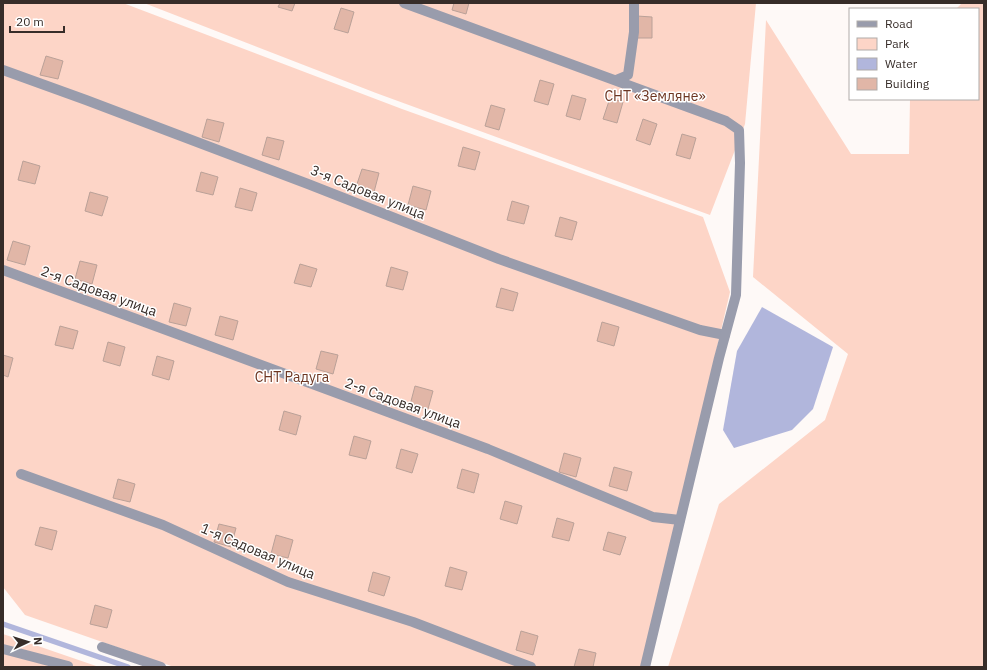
<svg xmlns="http://www.w3.org/2000/svg" width="987" height="670" font-family="'IBM Plex Sans',sans-serif">
<style>
.green{fill:#fdd5c7}
.water{fill:#b1b6dc}
.lines{fill:none;stroke-linecap:round;stroke-linejoin:round}
.stream{stroke:#b1b6dc;stroke-width:5.5}
.building{fill:#e1b6a7;stroke:#baa198}
.lane{stroke:#999cac;stroke-width:10}
.street{stroke:#999cac;stroke-width:10}
.labels{text-anchor:middle;stroke-width:3;stroke-linejoin:round;paint-order:stroke}
.park-label{font-size:14px;fill:#6d3622;stroke:#fff}
.street-label{font-size:14px;fill:#372d29;stroke:#fff}
</style>
<rect width="100%" height="100%" fill="#fef9f7"/>
<path class="green" d="M3 3H123L402 109 703 217 730 292 642 667H174L25 615 3 587Z
M144 3H756L745 124 710 215 376 93Z
M962 3H984V667H668L719 504 825 420 848 354 753 277 766 20 851 154H909L910 99H978V9H956Z
M3 634 99 667H3Z"/>
<path class="water" d="M762 307 833 347 813 409 792 430 734 448 723 430 737 351Z"/>
<g class="lines">
<path class="stream" d="M3 624 128 667"/>
</g>
<path class="building" d="M280 3H295L292 11 278 7Z
M454 3H469L466 14 452 10Z
M341 8 354 12 348 33 334 29Z
M637 16 652 17V38H637Z
M46 56 63 61 58 79 40 75Z
M540 80 554 84 548 105 534 101Z
M572 95 586 99 580 120 566 116Z
M610 98 623 102 617 123 603 119Z
M491 105 505 109 499 130 485 126Z
M207 119 224 123 219 142 202 137Z
M643 119 657 124 650 145 636 140Z
M682 134 696 138 690 159 676 155Z
M267 137 284 141 279 160 262 155Z
M463 147 480 152 475 170 458 166Z
M23 161 40 166 35 184 18 180Z
M362 169 379 173 374 192 356 187Z
M201 172 218 177 213 195 196 191Z
M413 186 431 191 426 210 408 205Z
M240 188 257 193 252 211 235 207Z
M90 192 108 197 102 216 85 211Z
M512 201 529 206 524 224 507 220Z
M560 217 577 222 572 240 555 236Z
M13 241 30 246 25 265 7 260Z
M80 261 97 265 92 284 75 279Z
M300 264 317 269 311 287 294 283Z
M391 267 408 272 403 290 386 286Z
M501 288 518 293 513 311 496 307Z
M174 303 191 308 186 326 169 322Z
M220 316 238 321 233 340 215 335Z
M602 322 619 327 614 346 597 341Z
M60 326 78 331 73 349 55 345Z
M108 342 125 347 120 366 103 361Z
M321 351 338 355 333 374 316 369Z
M3 355 13 358 8 377 3 375Z
M157 356 174 361 169 380 152 375Z
M415 386 433 391 428 409 410 405Z
M284 411 301 416 296 435 279 430Z
M354 436 371 441 366 459 349 455Z
M401 449 418 454 412 473 396 468Z
M564 453 581 458 576 477 559 472Z
M614 467 632 472 627 491 609 486Z
M462 469 479 474 474 493 457 488Z
M118 479 135 484 130 502 113 498Z
M505 501 522 506 517 524 500 519Z
M557 518 574 523 569 541 552 537Z
M219 524 236 528 231 547 214 542Z
M40 527 57 531 52 550 35 545Z
M608 532 626 537 620 555 603 550Z
M276 535 293 540 288 558 271 554Z
M450 567 467 572 462 590 445 586Z
M373 572 390 577 384 596 368 591Z
M95 605 112 610 107 628 90 624Z
M521 631 538 636 533 655 516 650Z
M579 649 596 653 593 667H574Z"/>
<g class="lines">
<path class="lane" d="M3 70 86 100 308 184 499 259 700 330 725 335
M616 80 628 75 634 32V3
M3 270 169 331 488 449 653 517 680 520
M21 474 163 525 288 582 413 622 531 667
M102 647 161 667
M3 649 68 666V667"/>
<path class="street" d="M404 3 726 121 739 130 740 163 736 295 719 358 645 667"/>
</g>
<g class="labels">
<g class="park-label">
<text x="655" y="101">СНТ «Земляне»</text>
<text x="292" y="382">СНТ Радуга</text>
</g>
<g class="street-label">
<text transform="translate(368 192) rotate(22)" y="5">3-я Садовая улица</text>
<text transform="translate(99 291) rotate(20)" y="5">2-я Садовая улица</text>
<text transform="translate(403 403) rotate(20)" y="5">2-я Садовая улица</text>
<text transform="translate(258 551) rotate(23)" y="5">1-я Садовая улица</text>
</g>
</g>
<rect width="987" height="670" fill="none" stroke="#372d29" stroke-width="8"/>
<rect x="849" y="8" width="130" height="92" fill="#ffffff" stroke="#afaba9"/>
<rect x="857" y="21" width="20" height="6" fill="#999cac" stroke="#afaba9"/>
<text x="885" y="28" font-size="12" fill="#372d29">Road</text>
<rect x="857" y="38" width="20" height="12" fill="#fdd5c7" stroke="#afaba9"/>
<text x="885" y="48" font-size="12" fill="#372d29">Park</text>
<rect x="857" y="58" width="20" height="12" fill="#b1b6dc" stroke="#afaba9"/>
<text x="885" y="68" font-size="12" fill="#372d29">Water</text>
<rect x="857" y="78" width="20" height="12" fill="#e1b6a7" stroke="#afaba9"/>
<text x="885" y="88" font-size="12" fill="#372d29">Building</text>
<g transform="translate(28 642) rotate(86)" stroke="#ffffff" stroke-width="3" paint-order="stroke">
<path d="M0-3L7 15L0 10L-7 15Z" fill="#372d29"/>
<text y="-6" font-size="11" font-weight="bold" text-anchor="middle" fill="#372d29">N</text>
</g>
<path d="M10 26v6h54v-6" fill="none" stroke="#372d29" stroke-width="2"/>
<text x="16" y="26" font-size="12" fill="#372d29" stroke="#ffffff" stroke-width="3" paint-order="stroke">20 m</text>
</svg>
